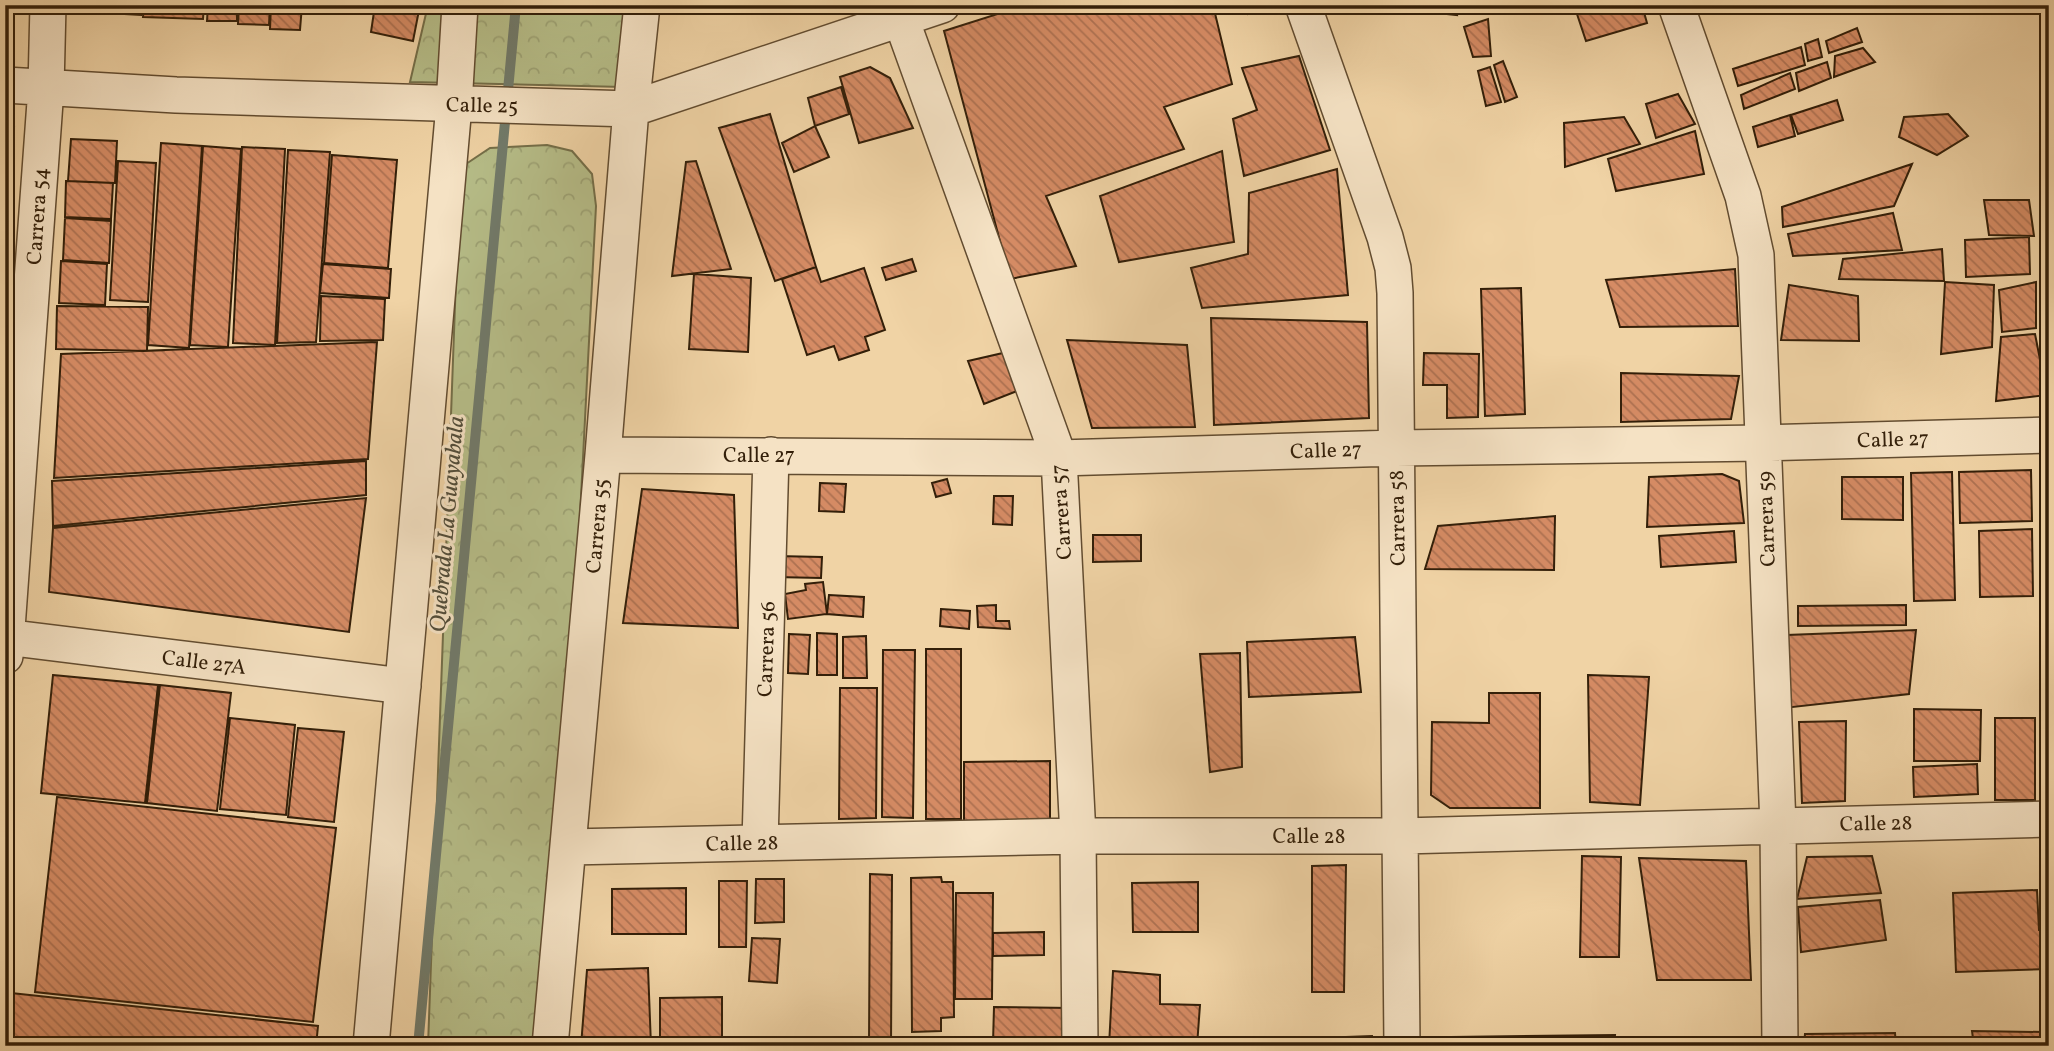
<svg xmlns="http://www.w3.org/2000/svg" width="2054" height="1051" font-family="Vollkorn,serif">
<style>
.forest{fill:url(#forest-crowns);stroke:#746e48;stroke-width:2}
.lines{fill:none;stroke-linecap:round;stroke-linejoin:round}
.stream{stroke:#717a6a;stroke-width:10}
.building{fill:url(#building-back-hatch);stroke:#331f09;stroke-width:2}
.minor-casing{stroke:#624c30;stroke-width:38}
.minor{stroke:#f5e2c4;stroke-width:35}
.labels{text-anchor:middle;stroke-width:6;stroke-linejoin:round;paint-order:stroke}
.street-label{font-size:21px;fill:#331f09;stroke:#f5e2c4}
.water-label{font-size:23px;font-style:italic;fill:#524d3a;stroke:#f5e2c4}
</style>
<defs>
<pattern id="forest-crowns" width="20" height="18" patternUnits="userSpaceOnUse" patternTransform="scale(1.75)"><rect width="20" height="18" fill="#b6bd88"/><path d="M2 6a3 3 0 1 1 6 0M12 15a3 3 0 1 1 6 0" fill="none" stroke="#9da274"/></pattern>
<pattern id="building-back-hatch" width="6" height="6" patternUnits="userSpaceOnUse" patternTransform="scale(1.75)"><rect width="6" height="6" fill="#d58b64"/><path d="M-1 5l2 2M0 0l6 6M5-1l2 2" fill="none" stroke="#ad7151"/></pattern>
</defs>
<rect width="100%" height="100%" fill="#f0d3a5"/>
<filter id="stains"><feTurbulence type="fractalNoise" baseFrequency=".00286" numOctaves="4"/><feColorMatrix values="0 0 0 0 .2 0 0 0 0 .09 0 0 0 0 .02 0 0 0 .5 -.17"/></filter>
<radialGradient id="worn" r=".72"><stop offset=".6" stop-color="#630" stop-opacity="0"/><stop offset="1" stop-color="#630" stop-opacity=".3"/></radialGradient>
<path class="forest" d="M428 5H633L623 87 410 82Z
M547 145 572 151 592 174 596 206 558 942 542 1046H428L460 168 490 148Z"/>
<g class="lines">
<path class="stream" d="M418 1046 516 5"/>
</g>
<path class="building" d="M107 5H141V15L107 13Z
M144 5H204L203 19 143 17Z
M208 5H237V21H207Z
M239 5H270L269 25 238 24Z
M271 5H302L300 30 270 29Z
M375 5H420L413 41 371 32Z
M1026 5H1213L1232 84 1164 107 1184 149 1046 196 1076 266 1010 279 944 31Z
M1245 5H1274L1248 14Z
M1436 5H1455L1457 15 1438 13Z
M1574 5H1642L1647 23 1586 41Z
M1488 19 1491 56 1473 57 1464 27Z
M1857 28 1862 42 1829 53 1826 41Z
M1818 39 1822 57 1808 61 1805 44Z
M1801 47 1805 65 1738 86 1733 69Z
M1863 48 1875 62 1834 77 1835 56Z
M1299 56 1330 150 1244 176 1233 119 1257 110 1242 68Z
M1503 61 1517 97 1505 102 1494 65Z
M1827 62 1831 78 1799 91 1796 73Z
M870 67 890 78 913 128 859 143 840 77Z
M1490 67 1501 102 1486 106 1478 71Z
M1790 73 1795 89 1744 109 1741 95Z
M841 87 849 114 815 126 808 98Z
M1678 94 1695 124 1656 138 1646 104Z
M1837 100 1843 120 1798 134 1791 115Z
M770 114 816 267 775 281 719 128Z
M1948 114 1968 136 1937 155 1899 137 1904 117Z
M1790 115 1795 136 1758 147 1753 127Z
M1624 117 1640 144 1565 167 1564 123Z
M815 126 829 157 794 172 782 143Z
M5 127H14L5 271Z
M1695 131 1704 174 1616 191 1608 159Z
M71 139 117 141 115 183 68 181Z
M161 143 202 146 189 348 148 345Z
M203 146 241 149 228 347 190 345Z
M242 147 285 149 275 345 233 343Z
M288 150 330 152 316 342 277 343Z
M1222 151 1234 242 1119 262 1100 196Z
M332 155 397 160 388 268 324 263Z
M118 161 156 163 148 302 110 300Z
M696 161 731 269 672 276 686 162Z
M1912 164 1894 206 1783 227 1782 207Z
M1337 169 1348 295 1202 308 1191 268 1248 254 1249 193Z
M66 181 113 183 111 219 65 217Z
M1984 200H2029L2034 236 1989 235Z
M1893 213 1902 250 1793 256 1788 234Z
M65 218 111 221 109 263 63 260Z
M2029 237 2030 274 1966 277 1965 240Z
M1942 249 1944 281 1839 279 1843 259Z
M912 259 916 271 886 280 882 268Z
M61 261 107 264 105 305 59 303Z
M323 264 391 269 389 298 320 293Z
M816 267 821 282 864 268 885 330 865 337 869 350 839 360 834 346 807 355 782 279Z
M1735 269 1738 326 1620 327 1606 280Z
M694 274 751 278 748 352 689 349Z
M1945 282 1994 285 1992 347 1941 354Z
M2036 282V328L2002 332 1999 290Z
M1789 285 1858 296 1859 341 1781 340Z
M1521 288 1525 414 1485 416 1481 289Z
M321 296 385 299 383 340 320 341Z
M57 306 148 307 147 351 56 349Z
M1211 318 1367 322 1369 418 1214 425Z
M2035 334 2047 395 1996 401 2001 337Z
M1067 340 1187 345 1195 427 1092 428Z
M377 342 368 459 54 478 61 354Z
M1003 353 1017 391 984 404 968 361Z
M1424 353 1479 354 1478 417 1447 418V385H1423Z
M1621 373 1739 376 1731 419 1621 422Z
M366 461V495L53 526 52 481Z
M2031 470 2032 521 1960 523 1959 472Z
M1952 472 1955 600 1914 601 1911 473Z
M1722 474 1739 481 1744 523 1647 527 1649 477Z
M1842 477H1903V520L1842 519Z
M947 479 951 493 936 497 932 483Z
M820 483 846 484 844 512 819 511Z
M642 489 734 495 738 628 623 623Z
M994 496H1013L1012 525 993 524Z
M366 498 349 632 49 592 53 528Z
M1555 516 1554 570 1425 569 1438 526Z
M2032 529 2033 596 1980 597 1979 531Z
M1734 531 1736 562 1661 567 1659 536Z
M1093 535H1141V561L1093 562Z
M776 556 822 557 821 578 775 577Z
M823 582 827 614 788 619 785 594 806 590 805 584Z
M829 595 864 597 863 617 827 614Z
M996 605V621H1009L1010 629 978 627 977 606Z
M1906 605V625L1798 626V606Z
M941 609 970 611 969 629 940 626Z
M1916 630 1909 694 1784 708 1787 635Z
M817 633 837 634V675H817Z
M789 634 810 635 808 674 788 673Z
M866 636 867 678H843V637Z
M1355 637 1361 692 1249 697 1247 642Z
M926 649H961V819H926Z
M883 650H915L913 818 882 817Z
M1240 653 1242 767 1210 772 1200 654Z
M53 675 158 685 145 803 41 793Z
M1588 675 1649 677 1640 805 1590 802Z
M160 685 231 693 217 811 147 803Z
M840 688H877L876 818 839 819Z
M1489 693H1540V808H1450L1431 795 1432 722 1489 723Z
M1914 709 1981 710 1980 761H1914Z
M230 718 295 725 286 815 220 809Z
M1995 718H2035V800H1995Z
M1846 721 1845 801 1802 803 1799 722Z
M298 728 344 732 334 822 288 817Z
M1050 761V820L964 821V762Z
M1977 764 1978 794 1914 797 1913 767Z
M57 797 336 828 313 1022 35 992Z
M1582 856 1621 857 1619 957H1580Z
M1872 856 1881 893 1797 899 1807 857Z
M1639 858 1746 861 1751 980H1657Z
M1346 865 1344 992H1312V866Z
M870 874 892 875 891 1044 869 1043Z
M941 877 942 882H953L954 1017 941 1018V1031L912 1032 911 878Z
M756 879H784V922L755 923Z
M719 881H747L746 947H719Z
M1198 882V932H1133L1132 883Z
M686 888V934H612V889Z
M2037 890 2039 930 2049 929V969L1956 972 1953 893Z
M956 893H993L992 999H955Z
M1880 900 1886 940 1801 952 1798 907Z
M1044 932V955L993 956V933Z
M752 938 780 939 777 983 749 981Z
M648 968 651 1046H581L587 970Z
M1113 971 1160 975V1004L1200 1005 1197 1046H1109Z
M11 993 318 1026 316 1046H5Z
M722 997V1046H660V998Z
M994 1007 1071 1008 1070 1044 993 1043Z
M1972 1031 2042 1032 2044 1046H1974Z
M1895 1033 1896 1046H1804L1805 1034Z
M1615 1035 1614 1046H1451L1452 1037Z
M1372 1036 1373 1046H1263V1040Z"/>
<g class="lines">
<g class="minor-casing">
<path id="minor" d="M896 5 1059 458 1078 836 1080 1046
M1303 5 1385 237 1393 268 1395 293 1402 1046
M1676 5 1743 196 1756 255 1778 826 1780 1046
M5 85 176 95 631 109 942 5
M603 455 1059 458 1396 448 1762 443 2049 435
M5 637 403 686
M5 656 46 88 48 5
M760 842 771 455
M569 847 1078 836H1402L2049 819
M371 1046 454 105 460 5
M550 1046 603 455 631 109 642 5"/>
</g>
<use href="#minor" class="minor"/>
</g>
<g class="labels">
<g class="street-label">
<text transform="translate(482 105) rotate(1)" y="7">Calle 25</text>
<text transform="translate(37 216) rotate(-86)" y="7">Carrera 54</text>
<text transform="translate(1893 439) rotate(-2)" y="7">Calle 27</text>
<text transform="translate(1326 450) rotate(-2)" y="7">Calle 27</text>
<text x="759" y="462">Calle 27</text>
<text transform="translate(1061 512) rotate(-94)" y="7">Carrera 57</text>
<text transform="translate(1397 518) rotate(-91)" y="7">Carrera 58</text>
<text transform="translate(1766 519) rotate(-92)" y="7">Carrera 59</text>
<text transform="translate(597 526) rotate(-85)" y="7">Carrera 55</text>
<text transform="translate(766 649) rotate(-88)" y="7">Carrera 56</text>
<text transform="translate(204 662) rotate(7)" y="7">Calle 27A</text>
<text transform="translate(1876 823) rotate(-1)" y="7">Calle 28</text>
<text x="1309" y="843">Calle 28</text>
<text transform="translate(742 843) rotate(-1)" y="7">Calle 28</text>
</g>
<g class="water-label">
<text transform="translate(446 524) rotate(-85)" y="8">Quebrada La Guayabala</text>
</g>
</g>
<rect width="2054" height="1051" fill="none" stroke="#f0d3a5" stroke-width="28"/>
<rect x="7" y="7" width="2040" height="1037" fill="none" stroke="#331f09" stroke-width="3.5"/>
<rect x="14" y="14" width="2026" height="1023" fill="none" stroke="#331f09" stroke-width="2"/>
<rect width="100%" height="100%" filter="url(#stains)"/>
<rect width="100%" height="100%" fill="url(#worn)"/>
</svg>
